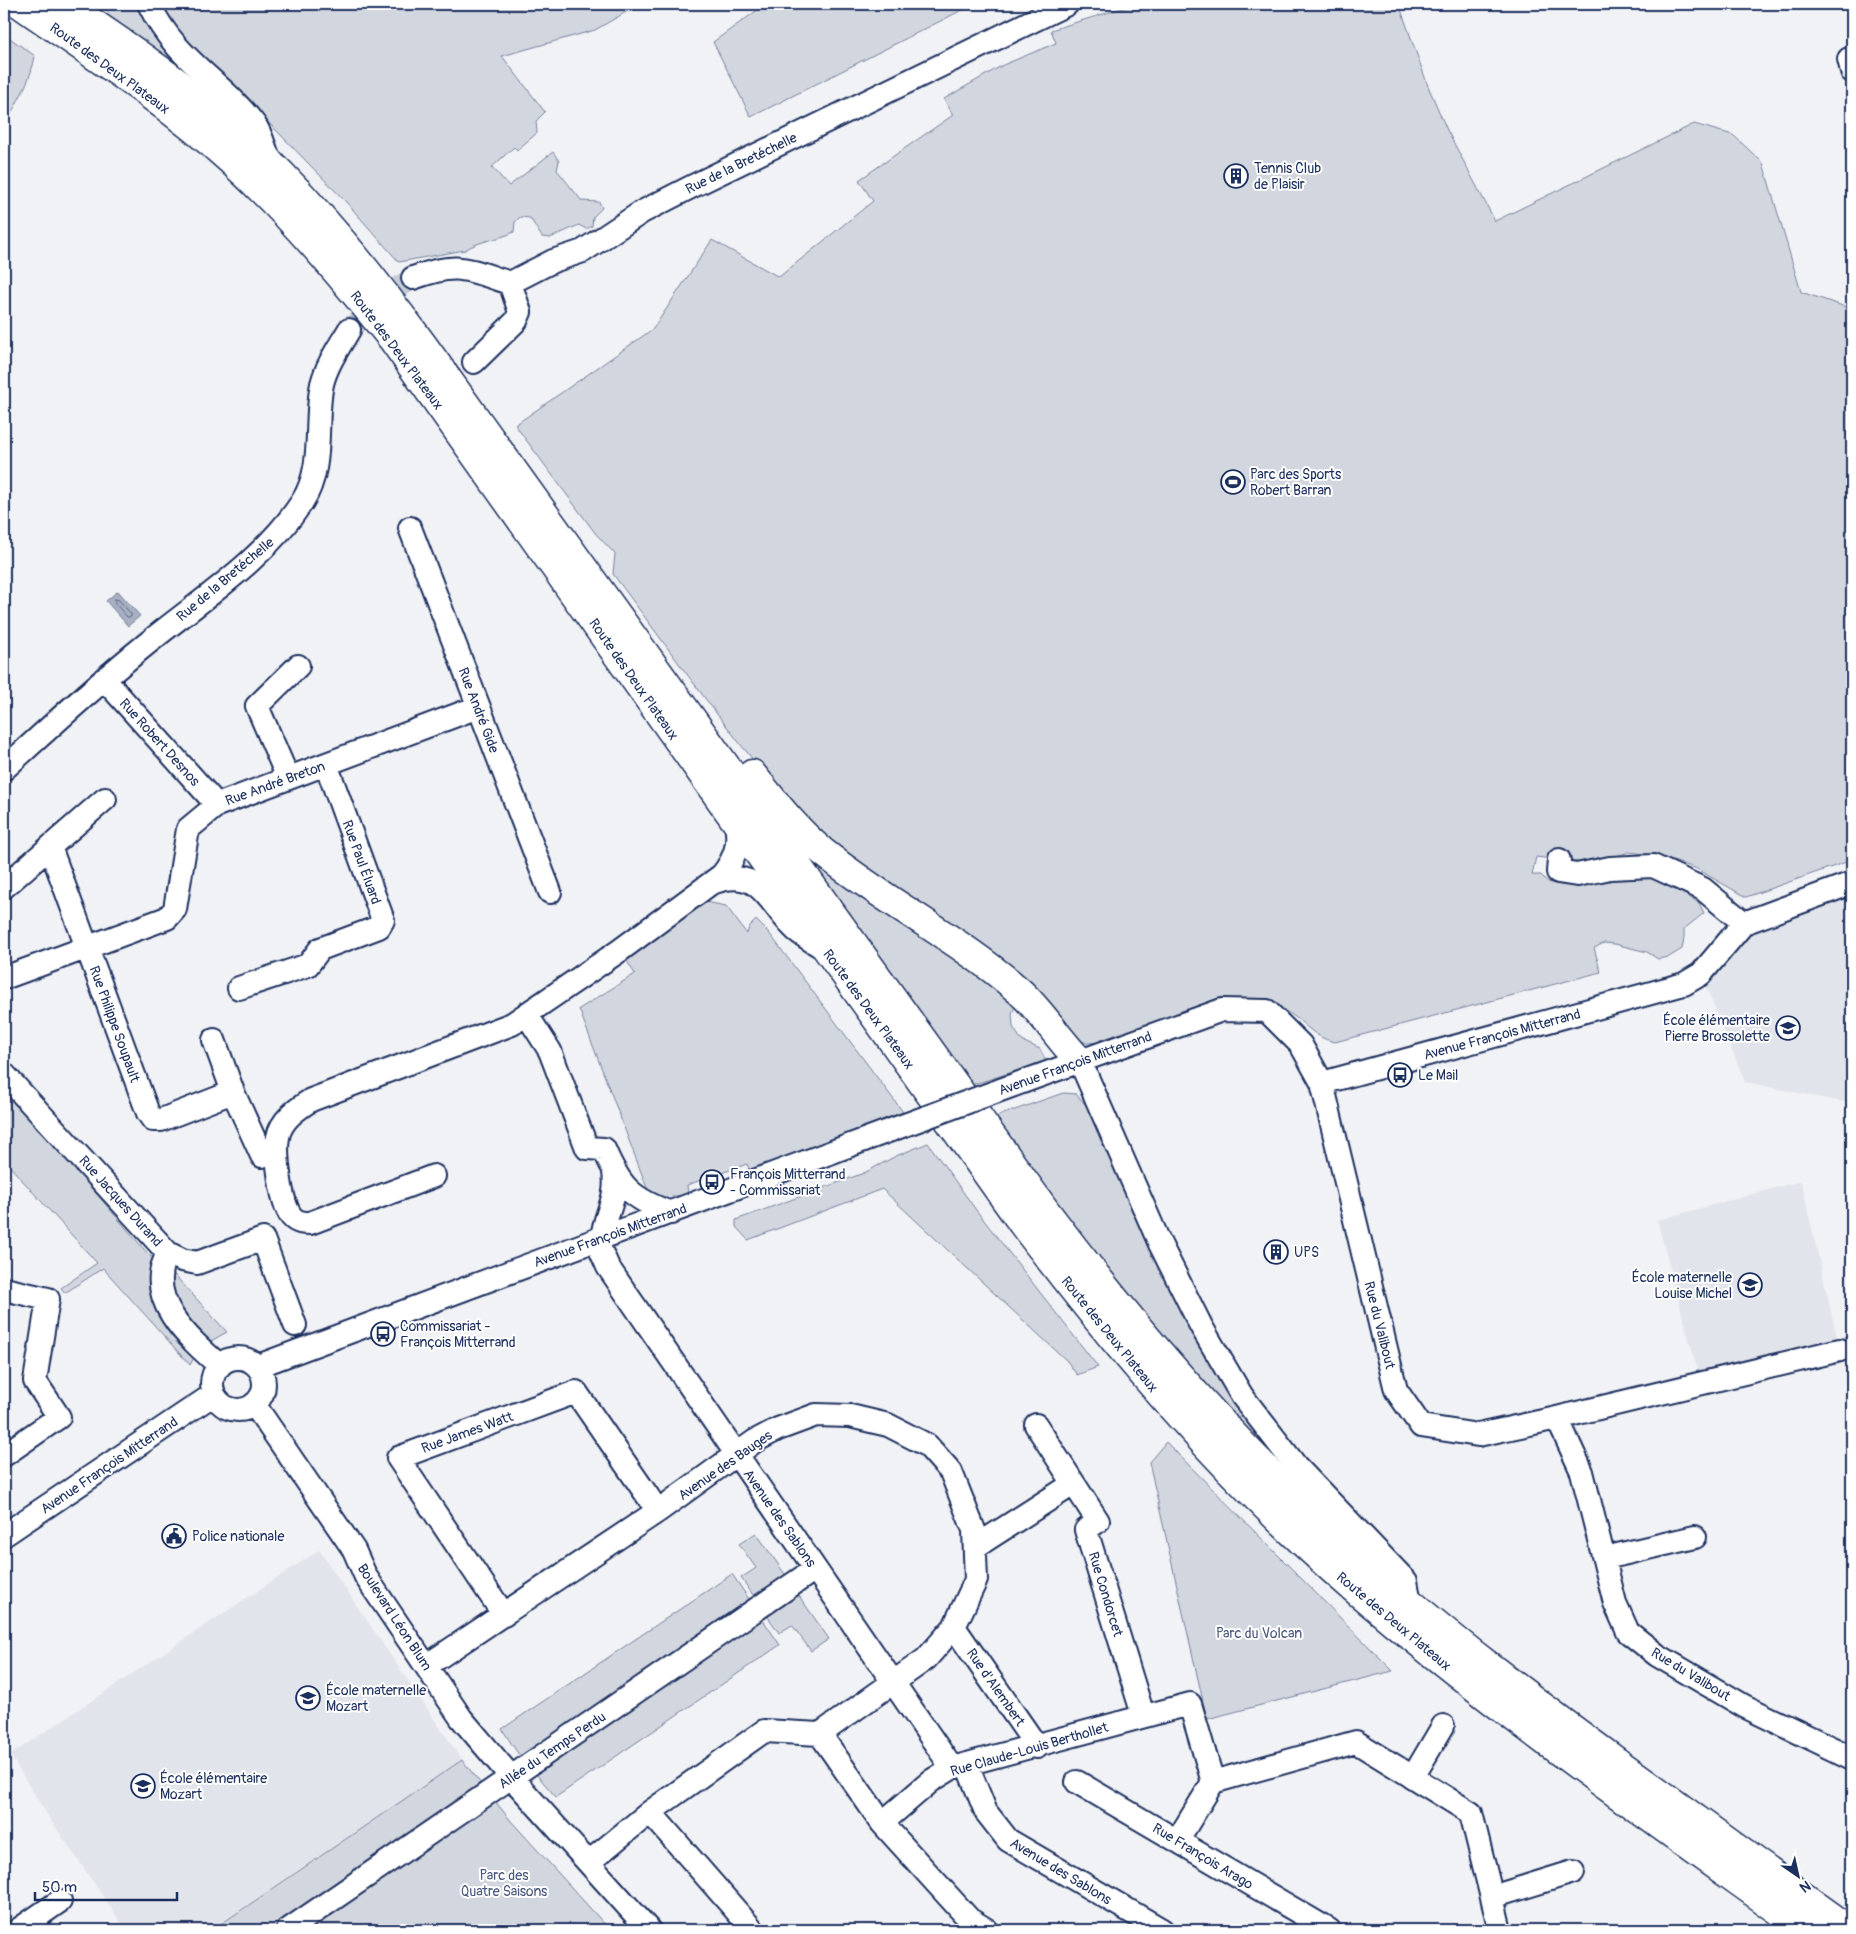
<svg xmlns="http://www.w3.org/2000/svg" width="1856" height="1934" font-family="Pangolin,sans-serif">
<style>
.built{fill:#e1e4ea}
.green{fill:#d2d6df;stroke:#76829e}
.water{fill:#a8b0c2;stroke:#707c9a}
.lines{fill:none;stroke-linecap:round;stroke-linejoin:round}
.shore{stroke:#536386;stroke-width:1}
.minor-tunnel{stroke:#c6cbd7;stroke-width:22;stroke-dasharray:22 11;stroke-linecap:butt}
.minor-casing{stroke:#1b2f5e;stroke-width:26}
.major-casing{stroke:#1b2f5e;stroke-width:31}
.minor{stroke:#fff;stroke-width:22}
.major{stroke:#fff;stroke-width:28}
.minor-bridge-casing{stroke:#1b2f5e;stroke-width:26;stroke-linecap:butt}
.minor-bridge{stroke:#fff;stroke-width:22}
.labels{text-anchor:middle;stroke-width:4;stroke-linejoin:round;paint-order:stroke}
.street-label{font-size:14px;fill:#1b2f5e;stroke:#fff}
.poi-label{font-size:14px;fill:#1b2f5e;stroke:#fff;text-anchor:start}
.park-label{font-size:14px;fill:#49597e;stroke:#fff}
</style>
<rect width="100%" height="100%" fill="#f1f2f5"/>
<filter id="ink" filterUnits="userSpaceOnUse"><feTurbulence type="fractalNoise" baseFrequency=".02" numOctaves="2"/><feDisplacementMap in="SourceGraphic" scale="10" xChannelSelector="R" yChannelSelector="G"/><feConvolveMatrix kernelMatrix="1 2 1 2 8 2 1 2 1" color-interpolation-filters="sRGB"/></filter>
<g filter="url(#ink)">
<path class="built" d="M1852 883V1104L1745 1082 1701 974 1744 923Z
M1801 1181 1840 1350 1701 1384 1657 1220Z
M319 1550 462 1760 210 1930H126L48 1816 10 1755Z"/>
<path class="green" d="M83 4H141L203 85Z
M155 4H640L595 30 502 56 545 112 536 121 537 133 517 150 514 147 492 167 509 186 553 152 559 161 557 170 582 201 599 202 602 208 593 217 592 226 586 229 579 225 550 238 542 237 530 218 520 217 515 222 514 232C498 240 480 240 465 250L399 262 346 202 273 127 177 39Z
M766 4H974L751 117 713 42Z
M1136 4H1399L1428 86 1447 130 1495 221 1694 124 1733 135 1763 163 1801 292 1852 309V860L1746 897 1695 868 1654 855 1629 852 1592 864 1536 857 1532 875H1541L1548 882 1561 885 1642 875 1667 884 1699 903 1704 913 1684 929V938L1682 949 1669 957 1658 959 1647 952 1615 944 1604 943 1594 948 1601 972 1335 1042C1311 1038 1302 1017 1281 1009 1272 1005 1261 1000 1252 999 1216 995 1142 1029 1106 1042L1086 1043 1068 1033 827 846C748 761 682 667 613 574L615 554 596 534 515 425 653 329 712 240 779 277 873 201 859 180 953 115 944 99 1003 65 1056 43 1051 30Z
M4 34 35 56C31 81 16 104 4 126Z
M798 845 1018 1001 1012 1013 1013 1027 1022 1041 1040 1049 1047 1063 1019 1075 1016 1071 968 1086Z
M706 902 726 906 747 934 749 927 756 920 769 933 903 1112 750 1172 747 1164 687 1185 688 1195 663 1197 649 1193 579 1009 635 974 625 958Z
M4 1086 149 1255 167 1267 227 1332 200 1347 190 1365 103 1268 65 1293 61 1288 97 1263 4 1160Z
M1063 1093 1076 1094 1092 1112 1303 1484 1241 1429 1070 1230 992 1118Z
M928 1143 976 1210 1098 1367 1077 1375 1067 1361 882 1189 748 1240 736 1227V1220L864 1173 896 1156Z
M1166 1442 1393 1671 1207 1719 1149 1462Z
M756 1533 787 1577 756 1599 741 1578 756 1568 739 1544Z
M732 1574 780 1645 556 1797 517 1752 502 1729Z
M797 1593 829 1639 811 1651 792 1625 779 1633 766 1614Z
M462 1760 511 1821 610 1930H212Z"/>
<path class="water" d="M118 591 140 616 128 626 106 601Z"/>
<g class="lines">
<path class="shore" d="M115 599 119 600 131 614V617H127L115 603Z"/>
<path class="minor-tunnel" d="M349 330 380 300 413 278"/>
<g class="minor-casing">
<path id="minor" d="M149 4C176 61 220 79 255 125 262 135 265 150 270 161
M1852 58 1849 59 1852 71
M413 278C458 261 466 269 510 283L553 261 583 251 642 212 691 187 1067 4
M474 362 516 321 520 312 510 283
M410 528 550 892
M104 679 217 805
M4 769C52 725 99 682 149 642 202 599 265 559 302 502 325 467 314 422 322 384 327 364 339 347 349 330
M288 778 257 706 298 666
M50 847 148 1113 153 1120H161L233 1092
M1559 860 1558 872 1577 875 1610 868 1653 866 1703 889 1744 923
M712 883C761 864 768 905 797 931 804 937 813 941 820 946
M4 887 105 799
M4 978 167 918 175 909 188 829 217 805 478 707
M239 988 308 965 320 949 379 927 383 920 326 764
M527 1015 550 1051 587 1148 604 1149C620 1187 632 1199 671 1213
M214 1040 233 1092 262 1156
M1080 1061 1160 1244 1201 1326 1242 1396 1296 1466 1406 1581 1410 1603
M4 1074 168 1253 182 1260 197 1263 263 1239 295 1325
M1025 1081 1222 1010 1267 1011 1301 1045 1322 1083 1684 984 1701 974 1744 923 1852 883
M1322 1083 1396 1390 1421 1426 1478 1435 1557 1418 1582 1472 1615 1603 1628 1632 1657 1655 1744 1706 1852 1758
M434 1176 310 1223C304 1223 297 1223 292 1217 281 1205 275 1154 278 1137 281 1120 297 1109 311 1100L512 1024 619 951 722 875C735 859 741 842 735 821
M602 1238C605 1212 618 1200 614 1172
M596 1240 608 1267 952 1768
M168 1253C143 1298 187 1337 220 1366
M4 1289 48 1299 35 1381 59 1417 4 1455
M212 1384a26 26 0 1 1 52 0a26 26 0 1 1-52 0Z
M258 1366 891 1130
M254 1404 354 1550 366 1577 461 1718 512 1778 649 1930
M1557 1418 1840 1350
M1036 1425 1098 1521 1086 1530 1143 1715
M4 1535 214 1394
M975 1547 1073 1484
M1605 1558 1695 1537
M504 1615 398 1458 576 1392 658 1511
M954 1627 1037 1747
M426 1666 658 1511 755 1441 778 1429 816 1415 850 1416 888 1425 927 1445 951 1472 974 1530 976 1580 954 1627 926 1659 820 1734 764 1731 650 1812 589 1862
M820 1734 882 1823 969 1919 987 1930
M967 1765 986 1812 1008 1840 1162 1930
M1413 1777 1443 1726
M1077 1782 1329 1930
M650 1812 753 1930
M882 1823 931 1781 952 1768 1190 1704 1213 1782
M1177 1841 1213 1782 1356 1742 1471 1813 1500 1930
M1492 1897 1573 1872
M18 1930 60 1901
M288 1930 815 1569"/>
</g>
<g class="major-casing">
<path id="major" d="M20 4C92 54 166 102 230 160 291 215 342 277 393 340L1022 1223C1121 1354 1227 1478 1351 1586 1495 1710 1652 1819 1806 1930
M65 4C113 37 162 69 207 106 291 174 359 258 423 345L1045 1210C1141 1338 1247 1458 1367 1565 1447 1637 1533 1700 1620 1764 1696 1819 1773 1875 1850 1930
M752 774C774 801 796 830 823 852 885 902 958 938 1018 990 1042 1011 1058 1039 1080 1061"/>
</g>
<use href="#minor" class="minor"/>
<use href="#major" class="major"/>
<g class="minor-bridge-casing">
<path id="minor-bridge" d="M891 1130 1025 1081"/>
</g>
<use href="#minor-bridge" class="minor-bridge"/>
</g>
</g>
<defs>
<g id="building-ring" transform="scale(1.25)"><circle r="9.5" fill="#fff" stroke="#1b2f5e" stroke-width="1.5"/><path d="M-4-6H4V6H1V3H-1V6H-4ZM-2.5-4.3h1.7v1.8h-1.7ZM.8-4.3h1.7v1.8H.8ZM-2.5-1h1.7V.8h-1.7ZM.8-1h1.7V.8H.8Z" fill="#1b2f5e"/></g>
<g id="stadium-ring" transform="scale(1.25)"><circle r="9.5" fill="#fff" stroke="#1b2f5e" stroke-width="1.5"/><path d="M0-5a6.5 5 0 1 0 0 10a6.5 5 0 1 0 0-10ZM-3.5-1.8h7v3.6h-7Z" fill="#1b2f5e"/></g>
<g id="school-ring" transform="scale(1.25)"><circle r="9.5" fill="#fff" stroke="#1b2f5e" stroke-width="1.5"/><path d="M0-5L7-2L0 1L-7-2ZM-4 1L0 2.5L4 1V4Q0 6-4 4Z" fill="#1b2f5e"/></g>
<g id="bus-ring" transform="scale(1.25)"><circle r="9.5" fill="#fff" stroke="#1b2f5e" stroke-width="1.5"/><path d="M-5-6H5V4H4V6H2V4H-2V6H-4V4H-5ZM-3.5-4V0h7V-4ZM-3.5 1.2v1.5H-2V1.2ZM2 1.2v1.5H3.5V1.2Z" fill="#1b2f5e"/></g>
<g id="civic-ring" transform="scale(1.25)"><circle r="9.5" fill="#fff" stroke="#1b2f5e" stroke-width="1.5"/><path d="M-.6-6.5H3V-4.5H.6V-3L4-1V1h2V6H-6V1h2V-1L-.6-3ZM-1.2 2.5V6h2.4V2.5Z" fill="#1b2f5e"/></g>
</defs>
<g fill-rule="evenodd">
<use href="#building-ring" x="1236" y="176"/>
<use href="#stadium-ring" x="1233" y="482"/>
<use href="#school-ring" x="1788" y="1028"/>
<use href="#bus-ring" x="1400" y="1075"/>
<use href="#bus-ring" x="712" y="1182"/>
<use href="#building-ring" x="1276" y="1252"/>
<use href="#school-ring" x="1750" y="1285"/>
<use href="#bus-ring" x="383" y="1334"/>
<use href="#civic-ring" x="174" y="1536"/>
<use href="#school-ring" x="308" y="1698"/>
<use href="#school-ring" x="143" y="1786"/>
</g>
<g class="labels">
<g class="street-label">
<text transform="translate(110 68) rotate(36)" y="5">Route des Deux Plateaux</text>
<text transform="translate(741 163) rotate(-26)" y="5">Rue de la Bretéchelle</text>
<text transform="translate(397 350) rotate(53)" y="5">Route des Deux Plateaux</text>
<text transform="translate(225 579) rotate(-40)" y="5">Rue de la Bretéchelle</text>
<text transform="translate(634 679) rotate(55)" y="5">Route des Deux Plateaux</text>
<text transform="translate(479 710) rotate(69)" y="5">Rue André Gide</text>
<text transform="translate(160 742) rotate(48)" y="5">Rue Robert Desnos</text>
<text transform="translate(275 783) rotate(-20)" y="5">Rue André Breton</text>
<text transform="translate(362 862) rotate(70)" y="5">Rue Paul Éluard</text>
<text transform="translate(869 1009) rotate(54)" y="5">Route des Deux Plateaux</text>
<text transform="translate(115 1024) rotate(70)" y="5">Rue Philippe Soupault</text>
<text transform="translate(1502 1034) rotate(-15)" y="5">Avenue François Mitterrand</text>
<text transform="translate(1075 1063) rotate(-20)" y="5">Avenue François Mitterrand</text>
<text transform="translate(121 1201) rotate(48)" y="5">Rue Jacques Durand</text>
<text transform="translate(610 1235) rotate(-20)" y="5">Avenue François Mitterrand</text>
<text transform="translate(1380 1325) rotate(76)" y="5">Rue du Valibout</text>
<text transform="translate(1110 1334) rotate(51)" y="5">Route des Deux Plateaux</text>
<text transform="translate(467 1432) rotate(-20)" y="5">Rue James Watt</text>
<text transform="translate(109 1465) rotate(-34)" y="5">Avenue François Mitterrand</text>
<text transform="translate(725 1465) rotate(-35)" y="5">Avenue des Bauges</text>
<text transform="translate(780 1518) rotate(55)" y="5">Avenue des Sablons</text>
<text transform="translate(1106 1594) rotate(73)" y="5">Rue Condorcet</text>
<text transform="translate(395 1617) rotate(57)" y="5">Boulevard Léon Blum</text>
<text transform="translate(1394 1621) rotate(40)" y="5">Route des Deux Plateaux</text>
<text transform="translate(1691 1674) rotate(31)" y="5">Rue du Valibout</text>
<text transform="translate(996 1687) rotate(55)" y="5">Rue d'Alembert</text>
<text transform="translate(1029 1749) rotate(-16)" y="5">Rue Claude-Louis Berthollet</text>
<text transform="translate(552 1750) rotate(-34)" y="5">Allée du Temps Perdu</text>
<text transform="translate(1203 1856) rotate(31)" y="5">Rue François Arago</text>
<text transform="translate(1061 1871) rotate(31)" y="5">Avenue des Sablons</text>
</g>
<g class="poi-label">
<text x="1254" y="173">Tennis Club<tspan x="1254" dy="16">de Plaisir</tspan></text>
<text x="1250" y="479">Parc des Sports<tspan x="1250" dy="16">Robert Barran</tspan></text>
<text x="1770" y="1025" text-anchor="end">École élémentaire<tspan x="1770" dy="16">Pierre Brossolette</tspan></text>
<text x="1418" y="1080">Le Mail</text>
<text x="730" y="1179">François Mitterrand<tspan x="730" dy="16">- Commissariat</tspan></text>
<text x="1294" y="1257">UPS</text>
<text x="1732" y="1282" text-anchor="end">École maternelle<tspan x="1732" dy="16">Louise Michel</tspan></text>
<text x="400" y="1331">Commissariat -<tspan x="400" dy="16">François Mitterrand</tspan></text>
<text x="192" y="1541">Police nationale</text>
<text x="326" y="1695">École maternelle<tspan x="326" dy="16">Mozart</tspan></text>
<text x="160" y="1783">École élémentaire<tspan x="160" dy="16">Mozart</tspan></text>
</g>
<g class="park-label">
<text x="1259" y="1638">Parc du Volcan</text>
<text x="504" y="1880">Parc des<tspan x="504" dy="16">Quatre Saisons</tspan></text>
</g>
</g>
<rect width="1856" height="1934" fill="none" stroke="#fff" stroke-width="20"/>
<rect x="10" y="10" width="1836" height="1914" fill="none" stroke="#1b2f5e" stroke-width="2" filter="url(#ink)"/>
<g transform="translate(1798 1876) rotate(146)" stroke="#ffffff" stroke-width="4" paint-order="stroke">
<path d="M0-4L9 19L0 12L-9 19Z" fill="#1b2f5e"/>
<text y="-8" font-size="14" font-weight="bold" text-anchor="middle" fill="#1b2f5e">N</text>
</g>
<path d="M35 1892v8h142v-8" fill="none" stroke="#1b2f5e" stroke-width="2.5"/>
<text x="42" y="1892" font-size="15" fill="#1b2f5e" stroke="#ffffff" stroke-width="4" paint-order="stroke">50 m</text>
</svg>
